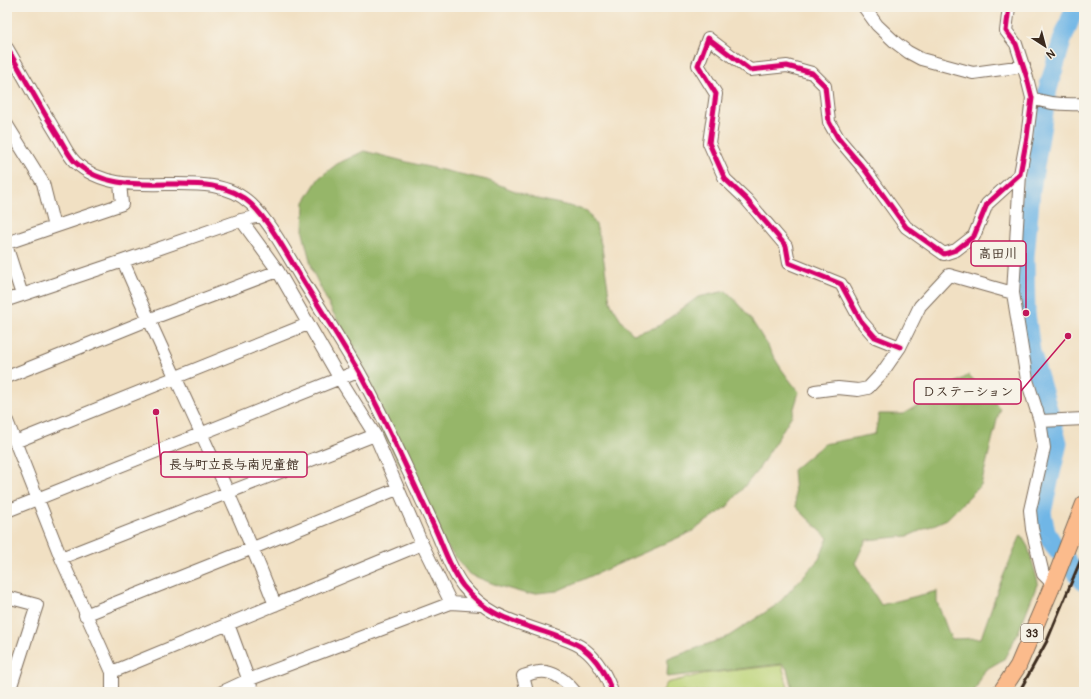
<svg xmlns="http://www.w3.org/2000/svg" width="1091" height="699" font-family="Pangolin,'Klee One',sans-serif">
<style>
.green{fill:#bdd479;stroke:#7c7f4c}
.forest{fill:#96b669;stroke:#687044}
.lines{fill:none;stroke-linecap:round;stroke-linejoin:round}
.river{stroke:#6fb6e6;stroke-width:19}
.minor-casing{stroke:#7b6a58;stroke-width:14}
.major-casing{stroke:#7b6a58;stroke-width:18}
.minor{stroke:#fff;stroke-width:12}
.major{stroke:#fbbb8c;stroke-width:16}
.rail{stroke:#3b2a1e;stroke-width:3}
.cycleway-casing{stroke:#f7f3e8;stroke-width:8}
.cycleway{stroke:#d6006c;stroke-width:5}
.labels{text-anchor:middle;stroke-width:4;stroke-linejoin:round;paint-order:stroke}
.shield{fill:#f7f3e8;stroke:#73665b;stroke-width:1}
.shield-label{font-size:11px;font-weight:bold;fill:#3b2a1e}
.leader{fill:none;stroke:#c2185b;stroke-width:1.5}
.callout-dot{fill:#c2185b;stroke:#f7f3e8;stroke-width:1.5}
.callout{fill:#f7f3e8;stroke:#c2185b;stroke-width:1.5}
.callout-label{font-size:13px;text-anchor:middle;font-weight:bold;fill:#3b2a1e}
</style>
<rect width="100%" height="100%" fill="#f7f3e8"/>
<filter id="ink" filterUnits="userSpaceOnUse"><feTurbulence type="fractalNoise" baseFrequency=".025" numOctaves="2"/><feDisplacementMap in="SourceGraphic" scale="8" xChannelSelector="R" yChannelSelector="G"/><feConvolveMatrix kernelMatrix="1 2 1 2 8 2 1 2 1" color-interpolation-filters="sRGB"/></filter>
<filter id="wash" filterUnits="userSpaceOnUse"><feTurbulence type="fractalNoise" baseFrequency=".012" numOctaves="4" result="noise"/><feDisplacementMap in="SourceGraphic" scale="16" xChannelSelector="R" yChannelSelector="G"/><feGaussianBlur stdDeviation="0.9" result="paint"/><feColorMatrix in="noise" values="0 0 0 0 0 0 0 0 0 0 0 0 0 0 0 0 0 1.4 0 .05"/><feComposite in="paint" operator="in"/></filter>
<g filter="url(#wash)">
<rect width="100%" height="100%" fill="#f1e0c3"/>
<path class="green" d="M782 665 789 692H662L667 683 703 674Z"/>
<path class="forest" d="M364 151 415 164 487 180 533 198 569 206 587 211 596 225 602 248 610 302 623 323 633 334 657 327 698 297 726 291C749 311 761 336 777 362 783 372 791 382 799 392L792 415 758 470 727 507 691 532 557 591 527 594 499 586 469 574 441 539 369 408 355 348 332 311 313 272 303 233 304 202 319 178 337 164Z
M969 375 1000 408 981 485 947 519 908 536 866 540 855 563 881 605 937 591V602L951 639 981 638 999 586 1021 535 1028 547 1038 582 1018 633 1004 659 985 670 974 692H793L787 669 783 664 667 677 668 659 729 636 778 604 819 559 828 538 796 507 793 470 824 444 875 434 879 414H903Z"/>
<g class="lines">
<path class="river" d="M1075 7 1062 41 1048 89 1031 190 1025 257 1026 313 1031 351 1058 443 1042 512 1046 532 1053 544 1084 582"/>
</g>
</g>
<g filter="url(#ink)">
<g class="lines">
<g class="minor-casing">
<path id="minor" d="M864 7 877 25 896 43 908 52 921 59 973 73 1024 66
M7 48C25 78 41 109 60 139 64 146 69 156 75 162 124 208 206 161 251 204 270 222 288 256 302 279 321 310 341 341 359 372 381 411 399 452 418 492 425 508 433 523 440 540 446 555 453 573 463 586 489 618 517 622 553 635 563 639 575 642 584 649 597 659 607 676 612 692
M1032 98C1048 104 1067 105 1084 104
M7 125 43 183 54 227 7 243
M1020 174 1013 293 1027 380 1040 421 1044 448 1030 510 1032 529 1043 574 1053 584
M241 220 278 271 340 379 375 435 422 544 451 603
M54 227 122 204 120 183
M7 248 22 295
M123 261C173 377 230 488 275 605
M7 300 123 261 241 220 261 216
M900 347 875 337 861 321 841 284 789 263 786 246 746 199 725 179 709 143 716 94 698 65 708 38 750 70 787 66 812 73 825 86 829 122 838 138 865 170 906 227 944 254 956 250 974 236 987 204 1020 174 1027 137 1032 98 1027 78 1016 44 1006 31 1009 7
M7 377 148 320 278 271
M815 391 838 388 858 390 868 388 882 373 900 347 920 306 949 275 1013 293
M7 421 61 558 112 672V692
M1040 421 1084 419
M15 442 308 324
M7 511 358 371
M61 558 375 435
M7 597 37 605 9 692
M85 615 253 548 397 489
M228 624 253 692
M112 672 422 544
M222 692 248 680 451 603 481 605
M527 692 523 676C528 675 534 672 539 672 554 670 566 681 575 692"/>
</g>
<g class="major-casing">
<path id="major" d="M1001 692 1018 666 1053 584 1084 504"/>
</g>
<use href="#minor" class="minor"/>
<use href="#major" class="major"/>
<path class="rail" d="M1019 692 1047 641 1084 552"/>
<g class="cycleway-casing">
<path id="cycleway" d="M7 48C25 78 41 109 60 139 64 146 69 156 75 162 124 208 206 161 251 204 270 222 288 256 302 279 321 310 341 341 359 372 381 411 399 452 418 492 425 508 433 523 440 540 446 555 453 573 463 586 489 618 517 622 553 635 563 639 575 642 584 649 597 659 607 676 612 692
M900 347 875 337 861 321 841 284 789 263 786 246 746 199 725 179 709 143 716 94 698 65 708 38 750 70 787 66 812 73 825 86 829 122 838 138 865 170 906 227 944 254 956 250 974 236 987 204 1020 174 1027 137 1032 98 1027 78 1016 44 1006 31 1009 7"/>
</g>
<use href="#cycleway" class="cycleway"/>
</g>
</g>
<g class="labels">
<rect class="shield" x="1021" y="624" width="22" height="18" rx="3"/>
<g class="shield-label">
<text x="1032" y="637">33</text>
</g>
</g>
<path class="leader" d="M1026 313L1026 253M1068 336L1021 391M156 412L161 465"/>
<g class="callout-dot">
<circle cx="1026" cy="313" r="4"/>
<circle cx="1068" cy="336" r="4"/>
<circle cx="156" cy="412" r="4"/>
</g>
<g class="callout">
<rect x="971" y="241" width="55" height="25" rx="4"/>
<rect x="914" y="379" width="107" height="25" rx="4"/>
<rect x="161" y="452" width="146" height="25" rx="4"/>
</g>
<g class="callout-label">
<text x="998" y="258">高田川</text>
<text x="968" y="396">Ｄステーション</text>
<text x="234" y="469">長与町立長与南児童館</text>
</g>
<rect width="1091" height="699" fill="none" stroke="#f7f3e8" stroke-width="24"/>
<g transform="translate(1045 46) rotate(144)" stroke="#f7f3e8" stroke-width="3" paint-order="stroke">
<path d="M0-3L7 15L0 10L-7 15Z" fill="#3b2a1e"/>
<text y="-6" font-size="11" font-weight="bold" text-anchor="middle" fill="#3b2a1e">N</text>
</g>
</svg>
